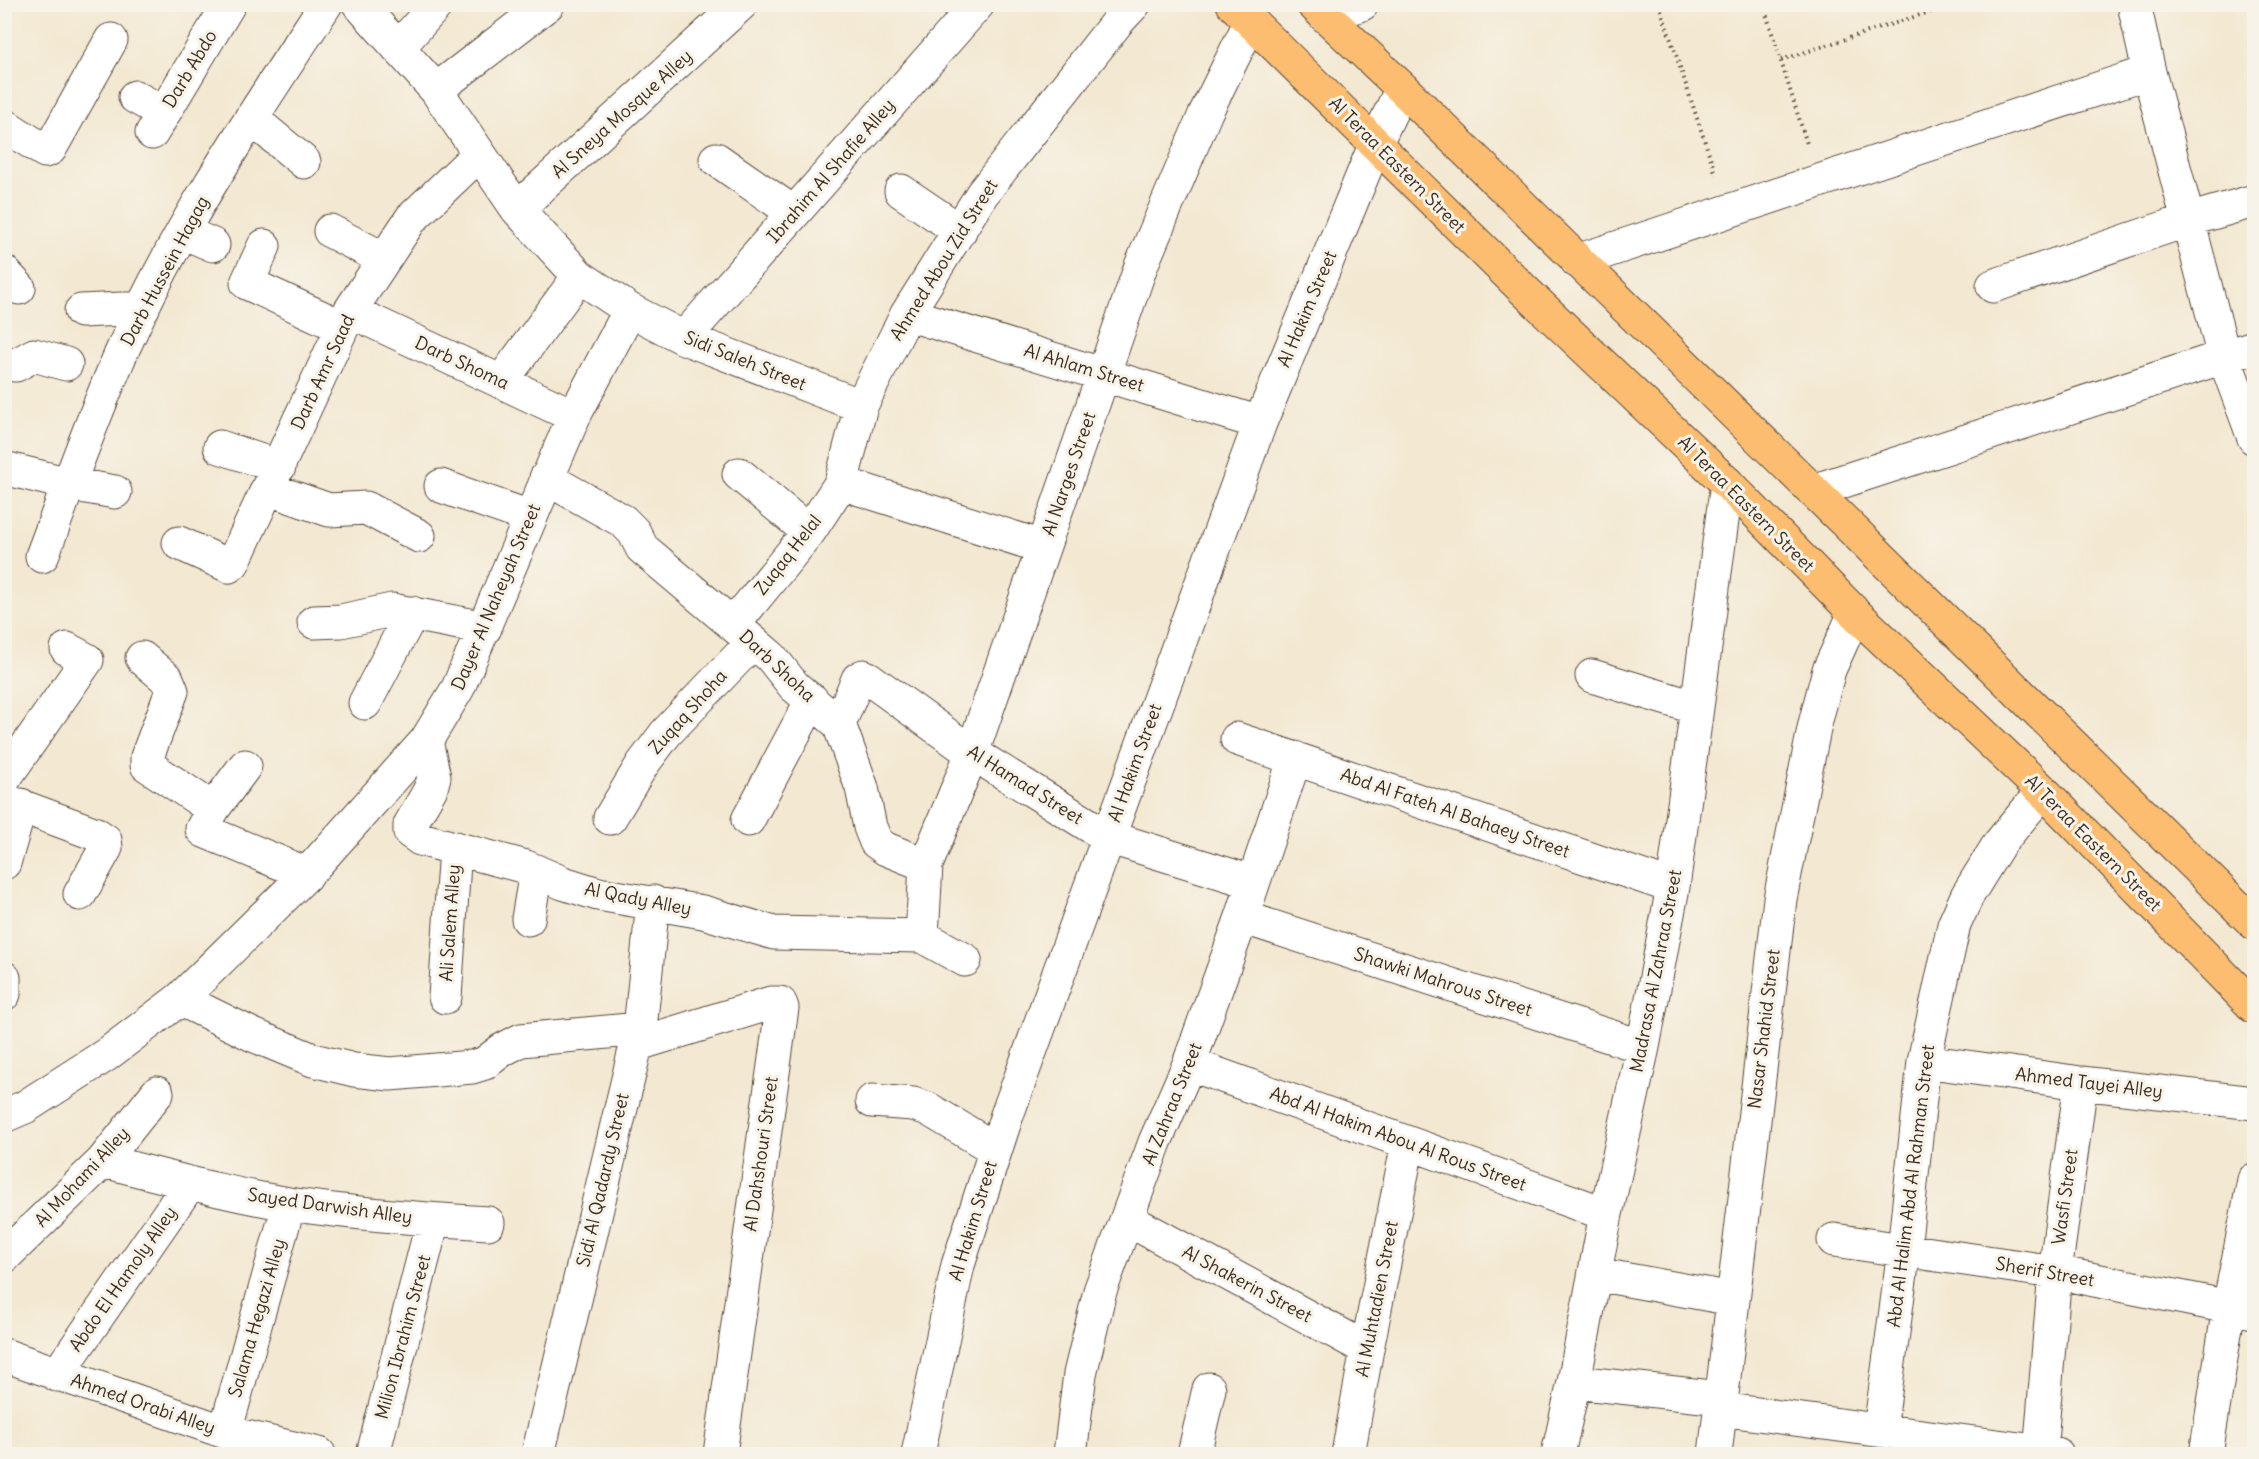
<svg xmlns="http://www.w3.org/2000/svg" width="2259" height="1459" font-family="Delius,sans-serif">
<style>
.lines{fill:none;stroke-linecap:round;stroke-linejoin:round}
.minor-casing{stroke:#574639;stroke-width:35}
.major-casing{stroke:#574639;stroke-width:35}
.path{stroke:#574639;stroke-width:4;stroke-dasharray:1.5 4.5;stroke-linecap:butt}
.minor{stroke:#fff;stroke-width:33}
.major{stroke:#fcbd6f;stroke-width:33}
.labels{text-anchor:middle;stroke-width:6;stroke-linejoin:round;paint-order:stroke}
.street-label{font-size:18px;fill:#3b2a1e;stroke:#f7f3e8}
</style>
<rect width="100%" height="100%" fill="#f7f3e8"/>
<filter id="ink" filterUnits="userSpaceOnUse"><feTurbulence type="fractalNoise" baseFrequency=".0167" numOctaves="2"/><feDisplacementMap in="SourceGraphic" scale="12" xChannelSelector="R" yChannelSelector="G"/><feConvolveMatrix kernelMatrix="1 2 1 2 8 2 1 2 1" color-interpolation-filters="sRGB"/></filter>
<filter id="wash" filterUnits="userSpaceOnUse"><feTurbulence type="fractalNoise" baseFrequency=".008" numOctaves="4" result="noise"/><feDisplacementMap in="SourceGraphic" scale="24" xChannelSelector="R" yChannelSelector="G"/><feGaussianBlur stdDeviation="1.35" result="paint"/><feColorMatrix in="noise" values="0 0 0 0 0 0 0 0 0 0 0 0 0 0 0 0 0 1.4 0 .05"/><feComposite in="paint" operator="in"/></filter>
<g filter="url(#wash)">
<rect width="100%" height="100%" fill="#f3e8d1"/>
</g>
<g filter="url(#ink)">
<g class="lines">
<g class="minor-casing">
<path id="minor" d="M359 4 436 90 517 209 579 276 630 310 684 338 861 406
M2134 4 2149 72 2224 357 2254 438
M1325 16 1362 4
M398 48 437 4
M436 90 548 4
M135 97 164 113
M251 118 304 162
M4 125 45 151 50 149 111 40
M152 133 229 4
M716 159 794 213
M901 191 960 231
M517 209 741 4
M330 231 384 259
M183 232 213 245
M264 246 247 283 342 327
M1577 261 2149 72
M4 272 19 288
M1993 286 2188 220 2254 201
M81 311 143 308
M350 311 574 416
M907 314 1260 423
M684 338 978 4
M4 364 16 365 34 355 66 364
M501 382 579 276
M220 447 279 467
M4 468 69 484 115 492
M739 474 809 532
M546 478 623 521 634 532 642 548 771 657 794 686 839 724 862 788 870 827 876 842 886 849 926 865
M841 483 1043 547
M441 486 530 517
M269 489 329 510 366 508 419 536
M1813 491 2254 347
M179 543 229 566 233 563 350 311 411 219 479 154
M42 556C68 487 93 416 123 349 177 227 253 115 326 4
M314 622 341 621 392 610 485 628
M733 625 809 532 841 483 861 406 907 314 982 194 1118 21 1134 4
M142 658 167 679 172 691 147 757V765L213 809 202 829 204 831 307 874
M1592 676 1697 708
M365 703 412 613
M839 724 858 679 863 676 868 678 972 753 1108 837 1252 882
M1237 739 1673 887
M426 741 434 777 431 788 410 825V832L420 839 526 867 563 883 598 894 703 912 774 933 922 936 965 960
M4 779 87 660 67 649
M4 800 96 834 105 840 106 848 80 894
M213 809 245 766
M610 818 642 765 666 733 753 642
M748 820 812 700
M4 863 21 805
M1242 917 1643 1047
M528 919 536 871
M922 936 926 865 972 753 1141 266 1206 112 1251 21
M4 978V994
M445 997 455 848
M180 999 253 1035 313 1060 354 1070 390 1074 472 1067 485 1063 502 1050 521 1040 640 1029
M635 1045 771 1003H780L782 1008 720 1454
M1924 1061 2081 1083 2254 1103
M1189 1064 1606 1214
M872 1101 913 1104 928 1109 995 1149
M4 1116 25 1107 106 1055 180 999 307 874 426 741 458 688 574 416 630 310
M103 1161C164 1176 226 1194 289 1204 354 1214 422 1219 488 1223
M1127 1219 1367 1349
M1834 1240 2055 1272 2254 1312
M4 1257 103 1161 157 1093
M1595 1274 1733 1299
M4 1355 225 1432 319 1454
M57 1375 190 1183
M1574 1382 1721 1398
M1720 1409 2057 1454
M1880 1430 1904 1250 1924 1061 1954 925 1967 896 1999 844 2043 791
M225 1432 289 1204
M373 1454 433 1220
M538 1454 640 1029 653 902
M918 1454 958 1265 1007 1115 1260 423 1376 143 1402 88
M1070 1454 1080 1374 1100 1291 1155 1142 1189 1064 1242 917 1295 758
M1194 1454 1209 1389
M1348 1454 1367 1349 1408 1143
M1558 1454 1574 1382 1606 1214 1643 1047 1673 887 1727 483
M1715 1454 1780 899 1815 724 1829 670 1855 613
M2040 1454 2055 1272 2081 1083
M2206 1454 2229 1307 2254 1180"/>
</g>
<g class="major-casing">
<path id="major" d="M1233 4 1525 291 1727 483 1855 613 2043 791 2254 1007
M1313 4 1402 88 2254 923"/>
</g>
<path class="path" d="M1659 4 1716 175
M1763 4 1808 147
M1781 60 1954 4"/>
<use href="#minor" class="minor"/>
<use href="#major" class="major"/>
</g>
</g>
<g class="labels">
<g class="street-label">
<text transform="translate(190 69) rotate(-59)" y="6">Darb Abdo</text>
<text transform="translate(622 114) rotate(-42)" y="6">Al Sneya Mosque Alley</text>
<text transform="translate(1397 165) rotate(45)" y="6">Al Teraa Eastern Street</text>
<text transform="translate(831 171) rotate(-49)" y="6">Ibrahim Al Shafie Alley</text>
<text transform="translate(944 260) rotate(-58)" y="6">Ahmed Abou Zid Street</text>
<text transform="translate(165 271) rotate(-62)" y="6">Darb Hussein Hagag</text>
<text transform="translate(1307 309) rotate(-67)" y="6">Al Hakim Street</text>
<text transform="translate(745 361) rotate(22)" y="6">Sidi Saleh Street</text>
<text transform="translate(462 363) rotate(25)" y="6">Darb Shoma</text>
<text transform="translate(1084 368) rotate(17)" y="6">Al Ahlam Street</text>
<text transform="translate(323 372) rotate(-65)" y="6">Darb Amr Saad</text>
<text transform="translate(1069 474) rotate(-71)" y="6">Al Narges Street</text>
<text transform="translate(1746 504) rotate(45)" y="6">Al Teraa Eastern Street</text>
<text transform="translate(788 555) rotate(-52)" y="6">Zuqaq Helal</text>
<text transform="translate(496 597) rotate(-67)" y="6">Dayer Al Naheyah Street</text>
<text transform="translate(777 666) rotate(43)" y="6">Darb Shoha</text>
<text transform="translate(688 712) rotate(-48)" y="6">Zuqaq Shoha</text>
<text transform="translate(1135 763) rotate(-70)" y="6">Al Hakim Street</text>
<text transform="translate(1025 785) rotate(32)" y="6">Al Hamad Street</text>
<text transform="translate(1455 813) rotate(19)" y="6">Abd Al Fateh Al Bahaey Street</text>
<text transform="translate(2093 843) rotate(45)" y="6">Al Teraa Eastern Street</text>
<text transform="translate(638 899) rotate(11)" y="6">Al Qady Alley</text>
<text transform="translate(450 923) rotate(-86)" y="6">Ali Salem Alley</text>
<text transform="translate(1656 971) rotate(-79)" y="6">Madrasa Al Zahraa Street</text>
<text transform="translate(1443 982) rotate(18)" y="6">Shawki Mahrous Street</text>
<text transform="translate(1764 1029) rotate(-83)" y="6">Nasar Shahid Street</text>
<text transform="translate(2089 1083) rotate(7)" y="6">Ahmed Tayei Alley</text>
<text transform="translate(1172 1104) rotate(-68)" y="6">Al Zahraa Street</text>
<text transform="translate(1398 1139) rotate(20)" y="6">Abd Al Hakim Abou Al Rous Street</text>
<text transform="translate(761 1154) rotate(-82)" y="6">Al Dahshouri Street</text>
<text transform="translate(82 1177) rotate(-47)" y="6">Al Mohami Alley</text>
<text transform="translate(603 1180) rotate(-77)" y="6">Sidi Al Qadardy Street</text>
<text transform="translate(1911 1186) rotate(-83)" y="6">Abd Al Halim Abd Al Rahman Street</text>
<text transform="translate(2065 1197) rotate(-82)" y="6">Wasfi Street</text>
<text transform="translate(330 1206) rotate(8)" y="6">Sayed Darwish Alley</text>
<text transform="translate(973 1221) rotate(-73)" y="6">Al Hakim Street</text>
<text transform="translate(2045 1272) rotate(10)" y="6">Sherif Street</text>
<text transform="translate(123 1279) rotate(-55)" y="6">Abdo El Hamoly Alley</text>
<text transform="translate(1247 1284) rotate(28)" y="6">Al Shakerin Street</text>
<text transform="translate(1377 1299) rotate(-79)" y="6">Al Muhtadien Street</text>
<text transform="translate(257 1318) rotate(-74)" y="6">Salama Hegazi Alley</text>
<text transform="translate(403 1337) rotate(-75)" y="6">Milion Ibrahim Street</text>
<text transform="translate(143 1404) rotate(19)" y="6">Ahmed Orabi Alley</text>
</g>
</g>
<rect width="2259" height="1459" fill="none" stroke="#f7f3e8" stroke-width="24"/>
</svg>
